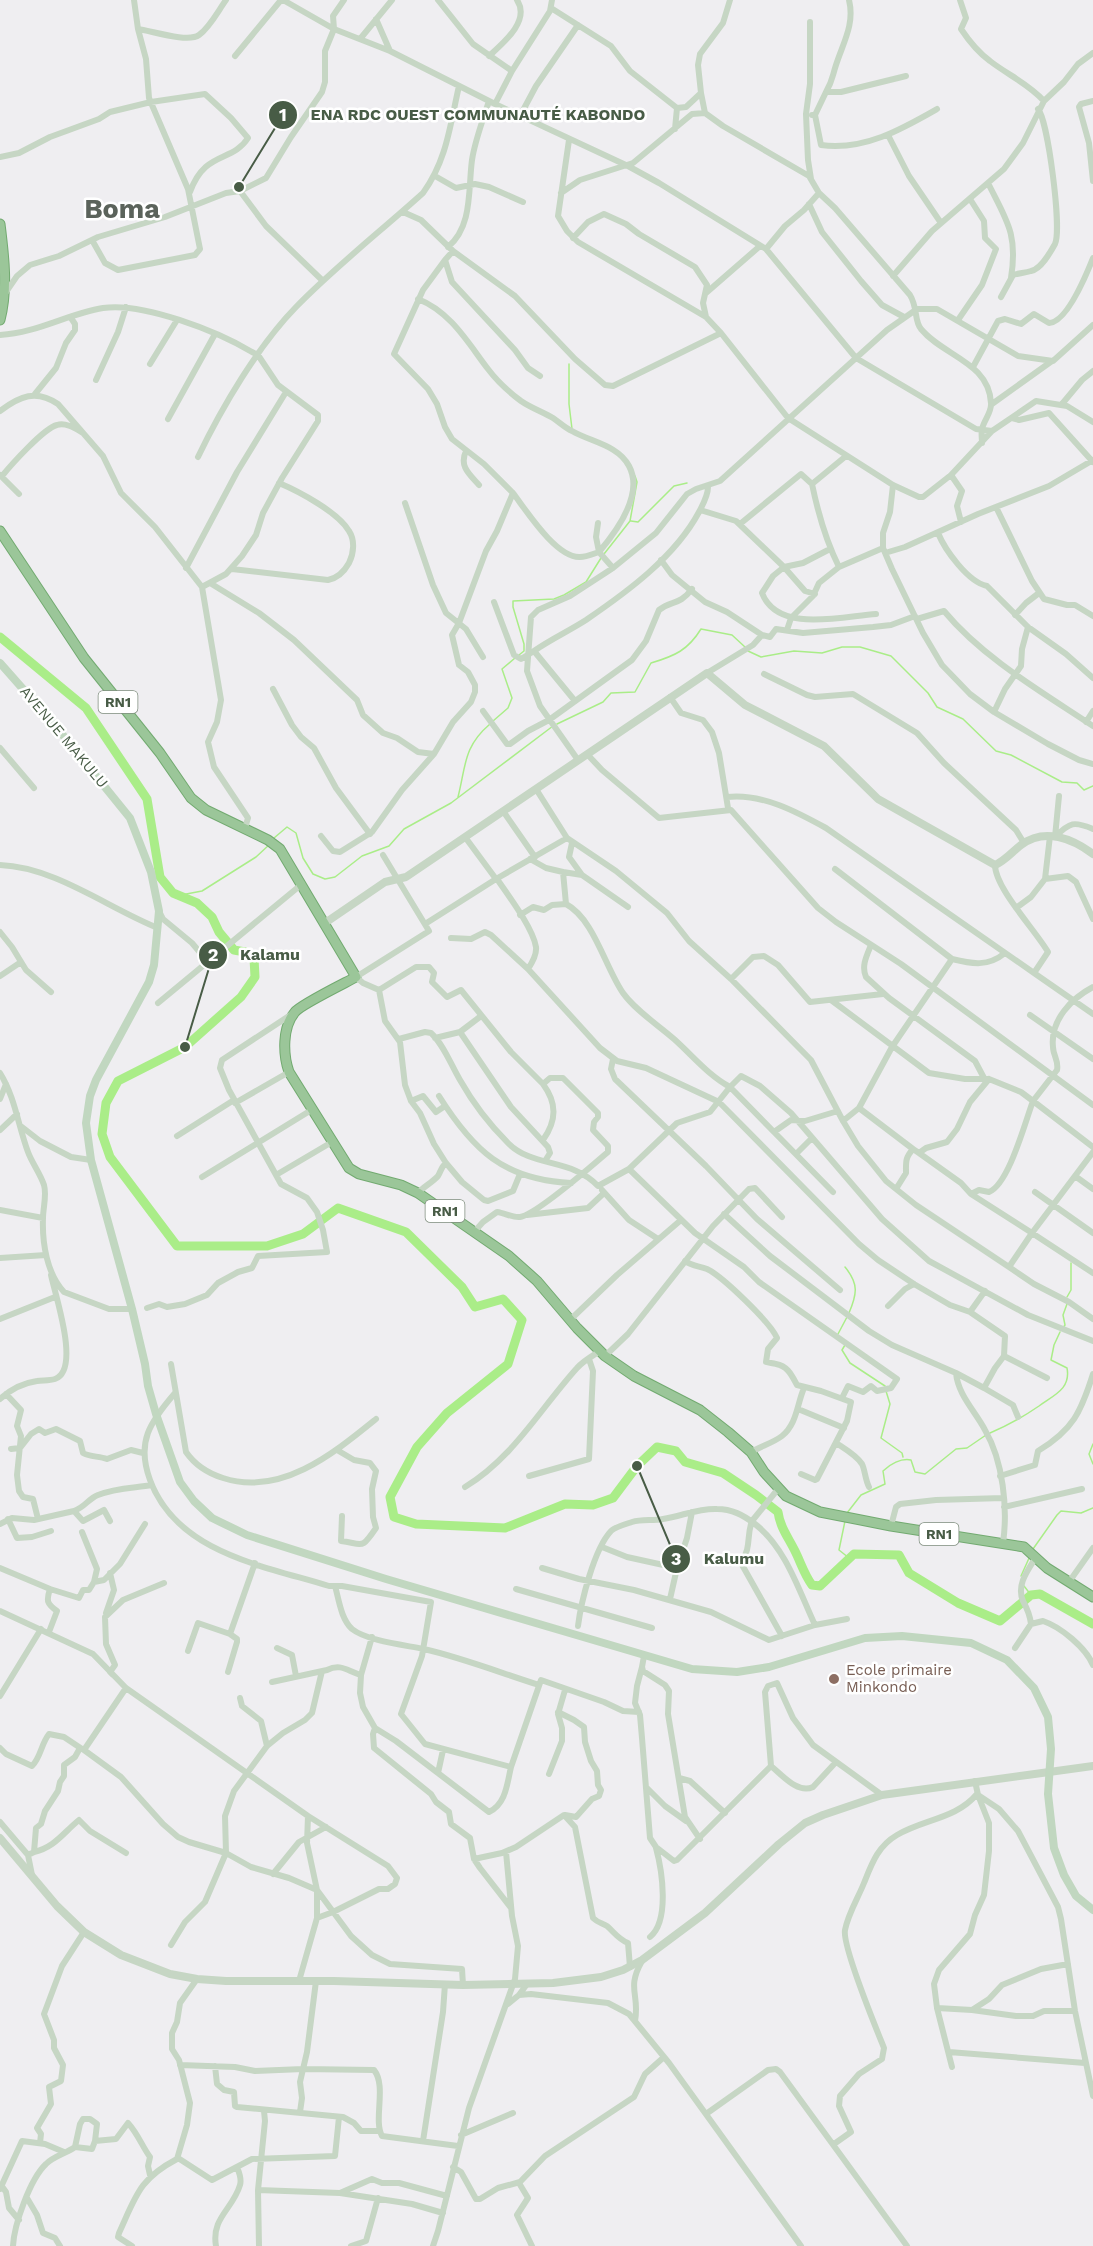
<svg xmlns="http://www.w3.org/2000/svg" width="1093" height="2246" font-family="'Work Sans',sans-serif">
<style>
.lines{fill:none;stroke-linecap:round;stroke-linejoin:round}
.stream{stroke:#aaed88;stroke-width:1.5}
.river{stroke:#aaed88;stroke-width:9}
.trunk-casing{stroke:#72aa70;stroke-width:11}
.minor{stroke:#c6d6c4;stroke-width:6}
.tertiary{stroke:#c6d6c4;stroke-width:8}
.secondary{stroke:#c1d7c0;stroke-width:8}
.trunk{stroke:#9bc699;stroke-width:9}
.education-dot{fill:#8d6e63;stroke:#fff;stroke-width:2}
.labels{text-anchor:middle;stroke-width:5;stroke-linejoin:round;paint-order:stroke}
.shield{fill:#fff;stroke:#7f8d7e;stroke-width:1.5}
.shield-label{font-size:14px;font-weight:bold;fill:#485c46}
.street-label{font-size:15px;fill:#485c46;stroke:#fff}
.education-label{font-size:15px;fill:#785e54;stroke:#fff;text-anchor:start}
.town-label{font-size:27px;font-weight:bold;fill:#5b635b;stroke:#fff}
.leader{fill:none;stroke:#485c46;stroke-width:2}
.callout-dot{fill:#485c46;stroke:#fff;stroke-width:2}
.mark-label{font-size:18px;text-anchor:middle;font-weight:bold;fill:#fff}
.callout-label{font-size:16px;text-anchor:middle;font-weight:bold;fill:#485c46;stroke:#fff;stroke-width:5;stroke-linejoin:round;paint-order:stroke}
</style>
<rect width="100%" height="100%" fill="#efeef1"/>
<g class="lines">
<path class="stream" d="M569 364V404L572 429
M631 521 638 522 674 486 687 483
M604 554 630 521 637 482 635 476
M748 651 761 657 794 651 822 653 842 647H860L891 656 928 693 937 707 963 719 996 751 1011 755 1062 782 1077 783 1084 790 1093 786
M519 655 524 651V644L513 607V601L554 599 564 595 586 582 601 558
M493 721 508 708 512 698 502 669 515 658
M557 724 603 702 611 693 635 692 651 663C675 656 688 650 701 629L732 635 745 647
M458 797C466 766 463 747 490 724
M274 838 287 827 296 833 303 858 313 874 325 879 335 877 362 856 389 846 404 829 451 803 553 726
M181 895 202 891 256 857 270 844
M845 1267C859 1284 857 1294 849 1313
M1067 1297 1071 1290V1263
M1063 1328 1065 1325 1063 1315 1067 1304
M838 1334 847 1317
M845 1345 842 1350 850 1363 885 1386
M886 1391 890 1404 881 1438 902 1453 903 1457
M990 1433C1009 1425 1023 1417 1039 1406 1054 1395 1071 1389 1067 1368L1051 1360 1054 1345 1060 1332
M1093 1444 1089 1454 1093 1464
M847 1513 861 1495 885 1484 883 1471C890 1464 901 1458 911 1460L915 1472 925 1474 956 1449 967 1448 986 1435
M845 1521 839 1550 849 1558
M1033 1549 1057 1515 1061 1511 1081 1513 1093 1508
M1021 1576 1030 1556
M1024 1586 1031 1595"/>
<path class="river" d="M0 637 86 708 147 799 160 877 173 893 197 903 212 917 219 932 234 950 245 952 254 958 255 977 241 997 185 1047 118 1081 106 1103 102 1134 110 1157 177 1246H267L303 1234 338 1208 406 1232 462 1287 475 1307 503 1299 522 1320 508 1364 447 1413 417 1447 390 1497 394 1517 416 1524 505 1528 565 1504 593 1505 613 1498 637 1466 657 1447 676 1451 685 1462 723 1473 756 1495 778 1512C780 1527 788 1537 795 1551 801 1563 804 1574 812 1585L820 1586 854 1554 899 1555 909 1573 958 1603 1000 1621 1031 1595 1040 1594 1093 1624"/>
<g class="trunk-casing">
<path id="trunk" d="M0 224C4 256 8 289 0 320
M0 531 84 658 160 753 191 798 206 810 268 840 280 849 356 977C345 983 300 1005 295 1012 282 1027 283 1055 289 1072L349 1168 359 1174 401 1185 418 1193 509 1256 537 1281 577 1328 605 1356 634 1376 700 1410 728 1432 751 1452 764 1472 786 1496 820 1512 891 1526 1024 1547 1047 1568 1093 1597"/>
</g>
<path class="minor" d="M283 0 334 29 325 51V82L322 92 291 137 266 178 240 191 266 226 323 281
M344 0 333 16 334 29 390 51 495 104 628 166 659 183 766 249 856 358 976 429 992 431 1036 401 1067 406 1093 422
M438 0 473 44 512 71
M960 0 966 18 961 29C969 41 979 53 990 61 1008 75 1029 84 1044 101
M551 8 611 46 630 71 677 108
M376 19 390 51
M810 22V84L806 114 808 160 811 179
M138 29C152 31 188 43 199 35 210 27 218 11 226 0
M360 39 392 0
M235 56 281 0
M489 56C502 44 531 21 517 0
M826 92C833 80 832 77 836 65 843 43 855 24 849 0
M701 93 705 113
M1093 101 1081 104 1079 107 1089 143 1093 181
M495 104 512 71 550 11 552 0
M812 115H815L826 92H841L906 76
M815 115 821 145C864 151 902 129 937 109
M520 116 536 86 578 25
M675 129 677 108 686 107 701 93 698 65 700 54 723 23 730 0
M888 135 909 176 941 223
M569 140 558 216 567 231 578 242 706 317 721 333 788 418 893 485 919 497H923L951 475 992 431
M0 157 19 153 50 137 99 119 110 112 151 102 205 94 231 118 248 138C232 163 205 150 190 192
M435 176 456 188 475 184 489 187 523 202
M988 183C1007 221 1018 234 1011 278
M561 193 580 180 633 163 692 114 705 113 723 126 809 176 819 193 835 208 910 295C918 308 914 321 921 329 943 356 989 362 991 403 992 412 984 420 982 429 981 433 982 439 982 443
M809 204 822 232 861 281 882 305 904 317
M403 212 421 220 453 251 515 296 575 359 605 385 613 386 721 333
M573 238 588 222 604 214 626 224 639 234 695 267 707 285 703 303 706 317
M92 240 105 263 118 270 195 255 200 249 188 189 149 98 146 59 138 29 134 0
M448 247C473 226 468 189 472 160 475 140 483 120 489 101
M766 249 785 226 804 210 819 193
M453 251 445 260 452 282 515 350 528 368 540 376
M893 276 932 231 1004 169 1023 143 1044 101 1064 82 1078 64 1093 53
M6 292 17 276 30 265 59 256 98 237 165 217 226 193 240 191
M706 293 760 246
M1001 297 1013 275C1019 273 1025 273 1031 271 1041 269 1050 253 1055 244 1062 229 1048 121 1038 109
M418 299C451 312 468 343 488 369 497 381 509 392 521 401 531 408 543 412 553 418 559 422 565 428 572 431 591 442 618 445 629 466 644 494 616 532 599 552
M958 320 982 285 996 249 985 238 984 221 970 199
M0 335C37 333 67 314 103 308 143 302 217 331 252 352L258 355 278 385 318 415V421L282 478 263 513 256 535 242 556 226 574 202 587
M150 364 177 320
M973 367 998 321 1005 319 1021 324 1034 314 1049 323C1067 322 1087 273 1093 258
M96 380 118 332 126 307
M35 394 56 368 66 343 75 330V324L71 318
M992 404 1052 361
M1062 404 1082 380 1093 371
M0 411C20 396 36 389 58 404L103 456 121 493 155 527 202 587 221 700 217 722 208 742 214 767 248 818 245 828
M1012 418 1019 420 1049 413 1093 462
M168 419 215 334
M466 451C459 466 469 474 479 485
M846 456 812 484C818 513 826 541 839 567L883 548
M198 457C222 407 258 346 296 307 336 266 381 231 423 193 447 160 450 125 459 86
M0 475 19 494
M951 475 962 491 957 506 961 522
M2 476C11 465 44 428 57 425 66 422 76 429 83 433
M893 485 890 512 883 533V548L892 569 923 633 942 665 970 694 994 712 1048 744 1079 760 1093 764
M513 493C526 510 556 558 580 557 586 557 593 554 599 552L613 568
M405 503 433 585 446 613 466 629 483 657
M996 507 1032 581 1044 599 1067 605H1075L1093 616
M700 510 736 521 784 567 803 563 830 549
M598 523 596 537 599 552
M740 524 801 474 812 484
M938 533C945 550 968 582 987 586L1028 627 1066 654 1093 678
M885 553 905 547 978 514 1049 486 1093 460
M661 560 672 575 705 602 727 612 762 635 753 645 707 673
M186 568 237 472 286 392
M232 569 328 580C338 578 344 572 349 563 354 553 355 540 349 531 338 512 298 491 279 483
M210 583 259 613 294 640 357 700 363 715 383 733 397 738 418 752 434 754
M815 594 805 591 784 567 773 576 762 593C778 634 843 616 876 614
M494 602 514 655 521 659 534 651 575 701
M1015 615 1026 603 1039 593
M917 619 944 611C983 658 1042 692 1093 726
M787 630 791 618 813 596 819 583 839 567
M762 635 770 637 776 629 803 633 873 627 891 625 915 616
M534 651C551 639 569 631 586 620 627 592 675 557 699 512 703 504 708 496 708 487
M764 674 807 695 815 697 853 694 917 733 944 763 1016 830 1024 843
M273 689 292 725 301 737 314 748 336 788 370 834
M670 697 681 713 703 720 712 732 719 753 728 808
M483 711 507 744H510L528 731 549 720 632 660 646 641 659 610C672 600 679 606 692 589
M994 712 1005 689 1021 666 1022 649 1028 627
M1086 722 1093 711
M0 748 34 788
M587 754 602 770 659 818 731 810 818 908 836 922 901 964 1093 1105
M578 760 540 706 527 671 531 617 538 610 570 596 613 568 656 533 687 494 696 489 720 481 887 330 917 309H937L1018 356 1053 361 1093 325
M536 789 567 838 616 871 667 913 689 941 731 979 811 1060 843 1121 858 1146 886 1181 916 1205 1009 1267 1034 1284 1069 1302 1093 1319
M727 797C762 793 797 812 826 828L1034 973
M503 811 535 857
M321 836 333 851 340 852 372 832 402 790 434 754 453 722 471 702 475 692V685L468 672 459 665 452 635 459 623 486 551 497 531 513 493 484 464 452 439 445 427 437 404 428 389 394 354 423 290 445 260
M465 837 496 879
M1055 837C1070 822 1074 821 1093 829
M1055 837 1059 796
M572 843 569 857 582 875
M383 855 429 931 356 977 363 983 379 990 385 1021 400 1042 405 1085 411 1101 420 1113 434 1144 446 1163 462 1182 484 1200 488 1201 513 1191 520 1174
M530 859 546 868 563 872 566 904C594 919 605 967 623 993 636 1011 657 1024 674 1039 693 1056 708 1075 730 1087L741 1076 760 1086 791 1113 882 1219 929 1261 1028 1315 1093 1341
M0 865C55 867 108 908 158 928
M995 865C995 888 1036 931 1048 952L1034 973 1093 1014
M835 869 952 959
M563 872 582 875 628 907
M497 879C508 895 533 928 536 947 537 955 532 963 528 969
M1045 879 1050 836
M1016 908 1031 897 1045 879 1068 876 1076 882 1093 919
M159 911 163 919 192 943 208 962
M520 915 533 907 544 910 552 905 566 904
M425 924 496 879 567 838
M0 932 12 947 26 970 51 992
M451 938 471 939 485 932 491 935 528 969 600 1048 617 1061 646 1068 719 1102 859 1244 878 1260 914 1284 950 1305 970 1312 985 1291
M871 945C867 955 861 966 866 977L889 998 975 1061 984 1078
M0 976 21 962
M731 979 753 957 764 956 778 965 810 1002 883 994
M379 990 416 967H429L434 973 432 982 447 997 461 990 511 1052 543 1084 550 1078H563L598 1113V1117L594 1122 593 1130 608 1146V1152C594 1164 536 1215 520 1217 513 1218 505 1213 497 1212L483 1222 475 1231
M831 1000 929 1073 965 1079H989L1021 1092 1033 1101 1057 1070C1059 1061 1053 1055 1053 1047 1050 1020 1072 998 1093 987
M158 1003 302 884
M1030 1015 1093 1059
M460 1032 511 1107 548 1147 550 1153 545 1161
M435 1038 460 1032 481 1016
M399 1039 425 1032 431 1033C444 1045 451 1065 460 1080 473 1103 489 1124 508 1143 533 1168 572 1158 598 1186L629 1169 677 1123 710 1112 730 1087 774 1132 791 1120 805 1121 838 1111
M613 1059 611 1069 615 1079 706 1166 757 1219 840 1290
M0 1073C15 1097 18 1125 28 1152 32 1163 40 1173 44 1185 47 1195 43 1208 43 1218 42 1243 47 1274 64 1292L109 1309H132
M439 1096C473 1150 504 1180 571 1183
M0 1099 6 1084
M411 1101 423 1096 436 1112 445 1106
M235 1103 289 1072
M859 1108 913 1149
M843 1121 859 1108 892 1047 952 959C972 964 988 967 1005 953
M22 1127 40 1141 71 1157 91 1160
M0 1130 17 1114
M774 1132 833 1192
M177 1136 234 1100
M543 1140C557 1120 557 1103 543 1084
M919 1153 961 1183 971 1194 1032 1233 1093 1152
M796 1154 812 1138
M629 1169 695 1233 744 1267 759 1282 897 1379 891 1388 877 1391 871 1386 863 1392 848 1386 842 1398
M276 1175 332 1142
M1075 1176 1093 1189
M202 1177 313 1109
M896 1189 906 1173C906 1162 905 1158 913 1149L919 1153 926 1148 947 1142 957 1129 970 1102 989 1079
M602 1190 629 1220 658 1239
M1035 1192 1093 1233
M418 1193C423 1187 433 1182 438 1176 441 1171 441 1167 446 1163
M971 1194 979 1190 989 1192C1009 1184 1025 1122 1033 1101L1093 1147
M0 1210 43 1218
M724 1214 770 1256 869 1331 892 1345 956 1373C958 1395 975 1411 985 1430 1003 1461 1008 1508 1003 1543
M527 1215 588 1208 604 1193
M0 1258 46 1255
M685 1261C692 1266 699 1266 707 1269 722 1276 770 1322 777 1338L768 1349 766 1362C769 1363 773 1363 776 1364 788 1366 792 1376 797 1385L821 1391 851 1402 847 1421 817 1479 815 1480 801 1474
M1009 1267 1032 1233 1093 1273
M888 1306 905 1289 914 1284
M147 1308 159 1304 167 1307 185 1304 207 1295 218 1283 238 1272 252 1268 258 1256 327 1252 323 1230 317 1212 307 1198 281 1184 229 1090 220 1068 222 1060 292 1014
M970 1312 1005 1336 1004 1356 1047 1378
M0 1319 55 1297
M570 1320 617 1275 681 1220
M605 1356 628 1334 713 1226 749 1189 755 1188 782 1217
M171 1364 186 1452C195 1465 207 1473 223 1478 281 1497 334 1453 376 1419
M956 1373 984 1388 995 1368 1004 1356
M984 1388 1013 1405 1018 1417
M175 1393C150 1422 136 1442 150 1480 177 1553 264 1566 329 1586H342L431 1602 422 1656 401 1714 425 1744 511 1767 541 1680 604 1702 623 1711 639 1712
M6 1394 21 1410 17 1426 21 1436 17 1475 19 1491 23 1497 33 1499 38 1519
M0 1399C10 1390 23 1383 37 1381 42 1380 49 1381 55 1379 81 1370 55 1295 51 1275
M798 1409 844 1428
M836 1443C845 1449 856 1455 862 1464 865 1470 865 1479 869 1487
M11 1449 20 1448 31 1434 39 1429 45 1433 56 1429 80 1441 83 1453C90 1457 99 1456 107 1459L131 1450 143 1453
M337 1450 354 1460 370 1463 376 1471 372 1489 373 1517 376 1528C361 1550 364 1544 341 1541L342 1516
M751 1452C761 1446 773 1443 782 1436 797 1424 797 1404 804 1388
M529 1476 589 1459 593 1371 589 1359
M1000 1476 1035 1465 1038 1451C1073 1430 1081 1412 1093 1374
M465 1487C513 1458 540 1409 577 1368 583 1361 592 1356 600 1351
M778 1489 752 1521C746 1537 752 1546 741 1563L782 1636
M1004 1507 1082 1489
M74 1511C85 1507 88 1499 98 1495 115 1488 134 1488 152 1485
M8 1519 17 1538 32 1537 51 1531
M0 1524 12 1518 34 1520 74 1511 83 1521 104 1510 110 1521
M891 1526 896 1507 900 1504 936 1500 1003 1498
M82 1532 97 1569 94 1582
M602 1547 627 1557 677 1568 670 1599
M0 1568 50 1589C46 1601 47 1604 57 1611L49 1632
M542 1568 579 1579 634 1590 711 1612 769 1640 815 1625
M677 1568 687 1538 692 1512
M1069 1582 1093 1548
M335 1586C339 1600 341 1619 352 1629 367 1641 405 1645 424 1649 463 1658 501 1673 539 1685
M50 1589 79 1598 83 1590H89L94 1582 104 1580 120 1564 145 1524
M516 1589 652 1628
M0 1611 93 1654 126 1688 308 1816 307 1843 317 1890 351 1936 372 1955 390 1964 462 1969 463 1985
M106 1613 114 1590 110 1573
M1031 1624C1030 1615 1028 1610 1023 1601 1016 1585 1028 1570 1036 1557
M578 1626C581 1602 594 1549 611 1531 615 1527 626 1524 632 1522 642 1519 653 1521 663 1519 682 1516 699 1508 717 1509 732 1509 743 1515 755 1524 786 1548 799 1591 815 1625L847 1619
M372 1637 361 1675 360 1693 363 1707 375 1728 396 1741 489 1812C506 1804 507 1784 511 1767
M277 1648 292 1655 296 1676
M1015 1648 1031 1624 1043 1621C1061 1627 1086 1648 1093 1665
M188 1651 198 1623 230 1634
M644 1656 642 1667 643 1671 665 1685 669 1691 668 1714 685 1817 700 1839
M642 1667 637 1686 635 1703 640 1715 642 1738 650 1838 656 1847 674 1861 677 1860 771 1766 765 1692 768 1686 777 1683 793 1718 813 1745 882 1795
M228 1672 237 1642V1639L230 1634 255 1563
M113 1675 110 1672 115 1665 106 1644 105 1617 123 1600 164 1583
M272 1682 327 1670C341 1663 347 1671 361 1675
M126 1688 84 1750 121 1777 163 1824 178 1837 189 1842 226 1853 205 1902 185 1922 171 1945
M0 1696 41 1629
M240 1698 242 1706 261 1721 267 1746
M558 1712 574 1720 584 1727 585 1742 591 1761 597 1771 598 1785 601 1790 599 1796 592 1799 576 1817 565 1815
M375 1728 373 1734 374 1748 431 1794 436 1802 449 1812 451 1824 470 1838 474 1859 480 1868 511 1908
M0 1748 6 1754 32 1766C41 1757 41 1744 49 1734L64 1737 82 1749
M771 1766C783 1776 798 1794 813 1787L836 1762
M438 1773 443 1750
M549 1774 562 1741V1728L558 1714 565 1690
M679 1778 690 1781 725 1813
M975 1781 978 1795 999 1809 1018 1831 1058 1907 1061 1919 1075 2011 1093 2096
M647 1788 665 1806 686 1821
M308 1816 388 1866 397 1878 395 1884 388 1889H379L333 1912 317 1918
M0 1822 28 1855 32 1875
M34 1852C55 1847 63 1833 79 1820L90 1831 126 1853
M28 1855 34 1852 36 1828 41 1824 45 1811 58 1791 60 1782 64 1776V1765L75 1757 80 1748
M474 1859 502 1853 516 1847 564 1815 575 1827 593 1918C598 1923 602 1923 607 1926 614 1932 618 1939 628 1943L630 1967
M273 1874 299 1842 326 1827
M650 1937C670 1921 662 1870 656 1848
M299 1981 317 1918V1890L289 1878 251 1867 226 1853 225 1816 234 1791 267 1746 283 1733 305 1720 312 1713 322 1671
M519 1995 531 1994 608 2003 629 2014 669 2063 801 2246
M508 2004 519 1995 527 1984
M937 2008 972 2010 989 1999 1002 1985 1041 1969 1068 1964
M972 2010 1016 2016H1033L1044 2011H1075
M635 2021C640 1994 626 1989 642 1961
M949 2052 1085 2063
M180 2065 235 2067 255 2071 303 2069 374 2070C387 2086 373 2120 382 2136L458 2146
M215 2066 217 2084 224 2090 234 2092 235 2106 237 2107 343 2117 354 2123 361 2131H379
M952 2067 937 2008 934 1984 939 1970 970 1934 975 1915 984 1895 989 1851V1823L978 1795
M300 2112 302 2098 300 2082 307 2052 316 1981
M706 2114 768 2070 776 2069 780 2072 907 2246
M461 2135 513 2113
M423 2141 443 2012 445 1984
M40 2143 41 2134 37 2128 51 2104 49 2087 61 2081 63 2065 54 2048V2040L44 2014 62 1966 84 1932
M834 2144 851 2132 839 2106 840 2096 859 2074 882 2059 884 2048C876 2028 842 1946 845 1930 848 1914 858 1898 864 1883 872 1863 878 1846 897 1835 924 1819 956 1819 977 1794
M75 2147 92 2149 95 2141 116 2139 128 2123C138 2134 142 2146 150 2157L148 2166 150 2175
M178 2158 212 2180 252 2159 335 2156 339 2117
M453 2167 461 2172 476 2199H480L498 2188 520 2182 545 2156 634 2097 645 2074 664 2057
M519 2183 528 2198 517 2215 532 2246
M1 2185 6 2192 9 2208 19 2220
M0 2189 22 2141 45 2144 64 2152
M258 2190 340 2193 412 2204 443 2213
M340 2193 372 2179 382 2183H399L447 2196
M27 2198 37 2215 43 2233 55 2238 60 2246
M13 2246C14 2225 30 2179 46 2164 54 2156 65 2154 75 2147L80 2124 83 2119H90L97 2124 95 2141
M132 2246 118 2237 119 2233C136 2196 139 2179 177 2159L187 2125 190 2103 179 2060 172 2049V2033L177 2022 180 2003 197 1979
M216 2246C211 2218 233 2209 240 2185 242 2179 239 2172 237 2167
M259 2246 258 2190 265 2121 264 2111
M351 2246 366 2241 378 2198
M433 2246 438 2231 469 2108 515 1979 518 1946 512 1916 506 1852"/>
<path class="tertiary" d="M325 923 385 882 406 877 707 673 745 705 824 746 878 799 995 865C1005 861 1013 851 1021 845 1045 827 1073 839 1093 854
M0 1838 57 1906 84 1932 121 1955 170 1974 197 1979 226 1981H334L463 1985 553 1983 601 1977 623 1970 642 1960 705 1913 779 1844 805 1823 823 1815 882 1795 1093 1766"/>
<path class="secondary" d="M0 663 53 723 130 818 151 872 159 911 154 965 149 982 96 1080 90 1096 86 1123 91 1160 132 1309 145 1364 148 1386 156 1414 180 1482 194 1501 212 1518 247 1535 386 1579 692 1669 737 1672 769 1667 865 1638 902 1636 971 1643 1007 1660 1034 1688 1048 1717 1051 1749 1048 1794 1054 1848 1064 1875 1076 1896 1093 1910"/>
<use href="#trunk" class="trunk"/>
</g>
<circle class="education-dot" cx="834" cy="1679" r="6"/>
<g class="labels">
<g class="shield">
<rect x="98.5" y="691" width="39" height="22" rx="4.5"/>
<rect x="425.5" y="1200" width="39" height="22" rx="4.5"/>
<rect x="919.5" y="1523" width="39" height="22" rx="4.5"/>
</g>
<g class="shield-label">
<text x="118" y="707">RN1</text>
<text x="445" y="1216">RN1</text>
<text x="939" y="1539">RN1</text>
</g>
<g class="street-label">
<text transform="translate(64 737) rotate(50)" y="5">AVENUE MAKULU</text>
</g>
<g class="education-label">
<text x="846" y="1675">Ecole primaire<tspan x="846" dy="17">Minkondo</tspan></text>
</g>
<g class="town-label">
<text x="122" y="218">Boma</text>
</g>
</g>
<path class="leader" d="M239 187L283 115M185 1047L213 955M637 1466L676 1559"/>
<g class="callout-dot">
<circle cx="239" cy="187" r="6"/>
<circle cx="185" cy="1047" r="6"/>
<circle cx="637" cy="1466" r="6"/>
<circle cx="283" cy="115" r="15"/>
<circle cx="213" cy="955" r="15"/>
<circle cx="676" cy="1559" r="15"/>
</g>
<g class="mark-label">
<text x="283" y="121">1</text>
<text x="213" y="961">2</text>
<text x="676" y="1565">3</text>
</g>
<g class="callout-label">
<text x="478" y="120">ENA RDC OUEST COMMUNAUTÉ KABONDO</text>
<text x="270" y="960">Kalamu</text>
<text x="734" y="1564">Kalumu</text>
</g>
</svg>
